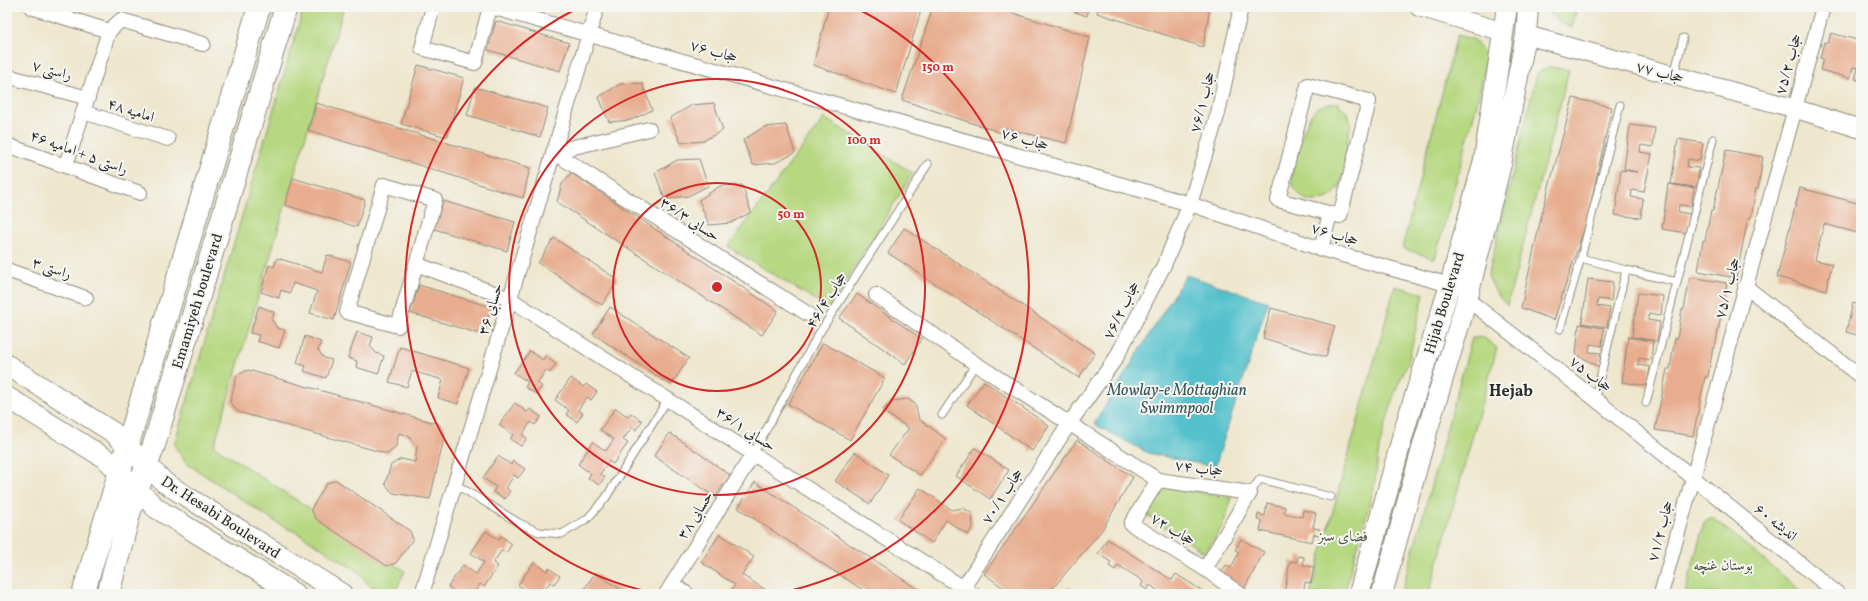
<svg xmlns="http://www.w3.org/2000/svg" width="1868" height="601" viewBox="0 0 1868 601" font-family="Vollkorn,Amiri,serif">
<rect width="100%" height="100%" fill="#f6f6f2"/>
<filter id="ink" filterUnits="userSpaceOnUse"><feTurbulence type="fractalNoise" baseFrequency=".025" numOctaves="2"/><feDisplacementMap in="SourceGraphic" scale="8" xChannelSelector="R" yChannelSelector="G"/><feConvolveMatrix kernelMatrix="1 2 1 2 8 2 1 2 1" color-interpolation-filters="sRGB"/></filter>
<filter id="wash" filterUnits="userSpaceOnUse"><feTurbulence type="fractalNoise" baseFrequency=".012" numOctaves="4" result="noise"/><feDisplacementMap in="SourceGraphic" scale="16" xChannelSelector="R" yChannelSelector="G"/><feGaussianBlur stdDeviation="0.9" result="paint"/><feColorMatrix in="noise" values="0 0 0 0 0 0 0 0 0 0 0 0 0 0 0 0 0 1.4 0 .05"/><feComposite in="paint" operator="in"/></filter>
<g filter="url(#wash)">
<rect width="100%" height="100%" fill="#eee7ce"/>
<path fill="#b6d881" stroke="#708256" d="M304 7H344L214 446 405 571 394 594H383L367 583 357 571 298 533 282 526 186 463 174 445Z
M1550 7H1577L1572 28 1560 22 1549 13Z
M1457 35 1475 40 1487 57 1477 104 1435 259 1402 248Z
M1550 67 1569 70 1507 306 1496 293 1488 276 1537 73Z
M1338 103 1348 114 1351 123C1350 130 1347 137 1347 144 1346 169 1345 201 1313 201 1302 201 1295 191 1292 182 1289 170 1305 122 1313 112 1318 104 1329 104 1338 103Z
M824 118 913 173 829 308 728 247Z
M1395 286 1424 294 1408 363 1395 391 1379 448 1374 488 1344 594H1310Z
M1483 337 1497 348 1429 594H1401L1472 338Z
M1163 486 1232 498 1222 527 1205 553 1147 515Z
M1713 518 1805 594H1685L1704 522Z"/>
<path fill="#54c1cc" stroke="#40767c" d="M1186 275 1268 302 1215 467 1148 453 1094 424Z"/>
<g id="blocks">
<path fill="#e8ad8f" d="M829 7H922L896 94 813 65Z
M933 7H993L1090 37 1066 143 1004 128 1002 133 902 100Z
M1060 7H1089L1087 16Z
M1099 7H1210L1203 47 1097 13Z
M496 21 569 43 560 71 488 50Z
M1831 33 1861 41 1859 52H1861V81L1855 79 1858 68 1853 67 1850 78 1820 70 1823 59 1820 58 1824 42 1828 43Z
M418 65 464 78 447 137 401 124Z
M642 83 652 110 631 120 609 122 599 97 620 84Z
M475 87 548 108 540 137 467 115Z
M1573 98 1612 107 1587 220 1554 320 1521 308 1542 213Z
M316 103 530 168 523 198 308 130Z
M714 103 723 130 703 141 681 143 670 118 692 105Z
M786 125 795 153 775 163 753 165 743 140 764 127Z
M1630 125 1655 128 1653 147 1641 145 1640 152 1652 154 1644 192 1632 190 1631 197 1643 199 1641 218 1615 215 1621 170 1637 172 1624 169Z
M1678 139 1703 143 1700 161 1688 159 1687 167 1699 168 1697 187 1671 184Z
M1726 150 1763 157 1758 189 1756 188 1751 218H1748L1736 278 1698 271 1703 240 1705 241 1711 210 1713 211Z
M699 159 708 186 688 196 665 199 655 173 677 160Z
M571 173 778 311 762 335 557 202 562 184Z
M293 178 365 200 357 227 285 205Z
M1668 184 1694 188 1691 206 1679 205 1678 212 1690 214 1686 233 1662 229Z
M742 185 751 212 731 223 709 225 699 200 720 186Z
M1800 188 1861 204V234L1824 224 1815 260 1832 264 1826 290 1777 277Z
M443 201 515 222 507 251 434 229Z
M904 228 1095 353 1079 378 888 253Z
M554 238 618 280 602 305 538 263Z
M327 255 351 262 334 320 310 313 317 291 293 283 290 293 281 290 279 298 261 292 269 265 274 267 277 258 322 272Z
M1690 277 1727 283 1715 347H1713L1708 377H1705L1693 436 1655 430 1667 369H1670L1675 338 1677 339 1682 309H1684Z
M1588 279 1613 282 1611 301 1598 299 1597 306 1610 308 1607 327 1582 323Z
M419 285 491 307 483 335 410 313Z
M1638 293 1663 296 1661 315 1649 313 1648 320 1660 322 1657 341 1632 337Z
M857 294 922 339 905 364 839 318Z
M1853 303 1861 305V336L1846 332Z
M259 306 274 312 272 320 277 328 285 330 279 348 257 341 259 335 250 333Z
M610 307 689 358 671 385 593 334Z
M1271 308 1335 326 1326 357 1263 338Z
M1579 324 1604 328 1602 346 1590 344 1589 352 1601 353 1599 367 1576 354Z
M357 332 373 337 370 346 376 353 384 356 378 374 356 367 357 361 348 358Z
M305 336 321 342 318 350 324 358 332 360 326 378 304 371 306 366 297 363Z
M1628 337 1653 341 1651 360 1639 358 1638 365 1650 367 1647 386 1622 382Z
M823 343 885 378 850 440 788 404Z
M400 347 469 368 458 404 438 398 443 380 412 371 407 387 389 382Z
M530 351 543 360 545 356 556 364 550 373 546 370 537 383 542 386 536 394 525 387 528 382 514 373Z
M248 370 439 424 445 434 430 499 393 493 385 484 391 465 401 459 415 462 417 446 408 436 399 433 396 446 388 454 238 412 230 402 237 375Z
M571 378 583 387 586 384 597 392 591 400 587 397 578 410 583 413 577 422 566 414 569 410 555 400Z
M984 381 1049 426 1032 451 967 405Z
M908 399 915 404 919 419 946 439 920 475 889 455 909 428 882 411 891 401Z
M515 403 527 412 530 409 541 417 535 425 531 422 522 435 527 438 521 446 510 439 513 435 499 425Z
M616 408 628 417 631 413 642 421 636 430 632 427 623 440 628 443 613 464 609 461 600 474 605 477 599 485 588 478 591 474 578 464 593 442 606 451 614 439 600 430Z
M670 433 730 475 715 497 654 456Z
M1077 440 1133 477 1102 530 1048 594H1012L984 574Z
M975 448 1009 470 990 499 956 476Z
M855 452 888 475 870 504 835 481Z
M498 456 511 465 513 461 525 469 518 478 514 475 506 488 510 491 505 499 493 492 496 487 483 478Z
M336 480 410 531 413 539 396 563 387 566 316 519 311 509 327 483Z
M755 482 925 594H869L738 508Z
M920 488 952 510 963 508 972 513 973 526 968 535 946 520 932 543 898 520Z
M1267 503 1285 507 1284 513 1302 517 1303 510 1316 513 1313 528 1320 529 1318 535 1314 534 1312 542 1260 531 1262 521 1257 520 1258 514 1265 516Z
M486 531 499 540 501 536 512 544 506 553 502 550 493 563 498 566 484 587 480 584 473 594H458L448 587 463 565 476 574 484 562 471 553Z
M720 534 754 557 742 575 772 594H729L735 585 701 562Z
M1107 539 1172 580 1176 574 1207 594H1158L1160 592 1150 585 1147 590 1141 586 1143 581 1118 565 1115 570 1109 566 1111 562 1098 554Z
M1241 539 1264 552 1244 589 1219 577 1226 565 1231 568 1239 552 1235 550Z
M1298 556 1304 557 1303 565 1314 567 1311 583 1305 582 1303 594H1284L1290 561 1297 562Z
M534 562 547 571 549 568 560 576 554 584 550 582 541 594H532L518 585Z
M595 573 628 594H581Z
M1068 588 1078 594H1065Z"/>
</g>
</g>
<g filter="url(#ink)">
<use href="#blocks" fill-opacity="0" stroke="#8c897c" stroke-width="1"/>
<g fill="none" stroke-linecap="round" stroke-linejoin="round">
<g stroke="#8c897c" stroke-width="9">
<path id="service" d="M1674 76 1683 38
M1581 258 1620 105
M1677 282 1713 139
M1560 329 1581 258 1626 270
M1595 399 1626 270 1677 282 1646 403
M942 415 976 364
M753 454 818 335 928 164
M455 484 519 523 539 532 562 534 587 519 605 499 668 399
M1250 493 1260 479 1331 497"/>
</g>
<g stroke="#8c897c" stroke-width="16">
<path id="minor" d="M31 7 109 31
M433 7 422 48 475 63 490 7
M491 7 1190 204 1321 249 1450 285
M7 76 88 98
M1308 85 1369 101 1340 216 1278 200Z
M83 112 168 139
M7 145 140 193
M553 152 808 314
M553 152 649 129
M66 165 109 31 121 20 203 44
M384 185 435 200 398 326 347 312Z
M1321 249 1330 214
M416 264 510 299 973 594
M7 270 86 298
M1745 286 1861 377
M876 295 976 364 1158 480 1250 493 1205 569
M1467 299 1595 399 1838 594
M1158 480 1131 524 1205 569 1240 594
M672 584 687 594
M963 588 1069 424 1116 358 1164 265 1190 204 1218 113 1241 7
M422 594 597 7
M666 594 753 454
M1661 594 1823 7"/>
</g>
<g stroke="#8c897c" stroke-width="20">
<path id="tertiary" d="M1419 7 1504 32
M1526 35 1793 108 1861 129"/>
</g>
<g stroke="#8c897c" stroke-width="22">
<path id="secondary" d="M7 365 114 433 165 483 342 594
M7 397 106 459 156 508 295 594
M1359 594 1406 424 1450 285 1484 160 1507 7
M1382 594 1427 431 1467 299 1501 164 1526 35 1528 7"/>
</g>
<g stroke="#8c897c" stroke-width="24">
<path id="primary" d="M83 594 259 7
M108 594 131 507 154 445 286 7"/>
</g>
<use href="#service" stroke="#fff" stroke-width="7"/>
<use href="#minor" stroke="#fff" stroke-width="14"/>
<use href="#tertiary" stroke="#fff" stroke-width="18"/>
<use href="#secondary" stroke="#fff" stroke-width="20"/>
<use href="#primary" stroke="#fff" stroke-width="22"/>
</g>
</g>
<g fill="none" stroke="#d62828" stroke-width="2">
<circle cx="717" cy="287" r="104"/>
<circle cx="717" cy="287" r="208"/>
<path d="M660 594A312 312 0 0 1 578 8M856 8A312 312 0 0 1 774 594"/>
</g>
<g text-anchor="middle" stroke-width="4" stroke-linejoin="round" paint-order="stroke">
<g font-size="15" fill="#2b2b2b" stroke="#f6f6f2">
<text transform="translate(714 51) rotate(16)" y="5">حجاب ۷۶</text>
<text transform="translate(1788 64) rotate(-74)" y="5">حجاب ۷۵/۲</text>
<text transform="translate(52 70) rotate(15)" y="5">راستی ۷</text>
<text transform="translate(1660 72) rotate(15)" y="5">حجاب ۷۷</text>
<text transform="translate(1202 102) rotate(-75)" y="5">حجاب ۷۶/۱</text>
<text transform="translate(131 110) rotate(18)" y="5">امامیه ۴۸</text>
<text transform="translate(1025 139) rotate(16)" y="5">حجاب ۷۶</text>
<text transform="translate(79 152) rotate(20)" y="5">راستی ۵ + امامیه ۴۶</text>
<text transform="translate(690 219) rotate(33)" y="5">حسابی ۳۶/۳</text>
<text transform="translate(1335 234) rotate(17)" y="5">حجاب ۷۶</text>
<text transform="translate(52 268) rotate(19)" y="5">راستی ۳</text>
<text transform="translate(1727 288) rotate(-75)" y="5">حجاب ۷۵/۱</text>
<text transform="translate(826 300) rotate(-58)" y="5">حجاب ۴۶/۴</text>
<text transform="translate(197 301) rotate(-73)" y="5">Emamiyeh boulevard</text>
<text transform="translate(1444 303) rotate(-73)" y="5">Hijab Boulevard</text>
<text transform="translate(490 309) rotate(-73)" y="5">حسابی ۳۶</text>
<text transform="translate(1121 310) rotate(-63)" y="5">حجاب ۷۶/۲</text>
<text transform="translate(1591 374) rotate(38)" y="5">حجاب ۷۵</text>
<text transform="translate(746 429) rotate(33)" y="5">حسابی ۳۶/۱</text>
<text transform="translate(1199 468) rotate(8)" y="5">حجاب ۷۴</text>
<text transform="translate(1002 496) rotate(-57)" y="5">حجاب ۷۰/۱</text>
<text transform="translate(695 515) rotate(-58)" y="5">حسابی ۳۸</text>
<text transform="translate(221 517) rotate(33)" y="5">Dr. Hesabi Boulevard</text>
<text transform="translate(1776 522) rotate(39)" y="5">اندیشه ۶۰</text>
<text transform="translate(1173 529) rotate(31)" y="5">حجاب ۷۲</text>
<text transform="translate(1660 531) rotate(-75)" y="5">حجاب ۷۱/۲</text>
</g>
<g font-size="15" fill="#4e5640" stroke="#f6f6f2">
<text x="1343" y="541">فضای سبز</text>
<text x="1723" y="570">بوستان غنچه</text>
</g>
<g font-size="16" font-style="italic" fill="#37585b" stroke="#f6f6f2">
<text x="1177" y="395">Mowlay-e Mottaghian<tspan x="1177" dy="18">Swimmpool</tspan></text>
</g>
<g font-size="16" font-weight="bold" fill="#2b2b2b" stroke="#f6f6f2">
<text x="1511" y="396">Hejab</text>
</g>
</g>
<circle cx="717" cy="287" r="6" fill="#d62828" stroke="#f6f6f2" stroke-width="2"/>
<g font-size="12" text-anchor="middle" font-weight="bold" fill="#d62828" stroke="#f6f6f2" stroke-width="4" stroke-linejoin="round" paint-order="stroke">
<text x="938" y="71">150 m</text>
<text x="864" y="144">100 m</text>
<text x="791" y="218">50 m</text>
</g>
<rect width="1868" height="601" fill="none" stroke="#f6f6f2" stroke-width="24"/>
</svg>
